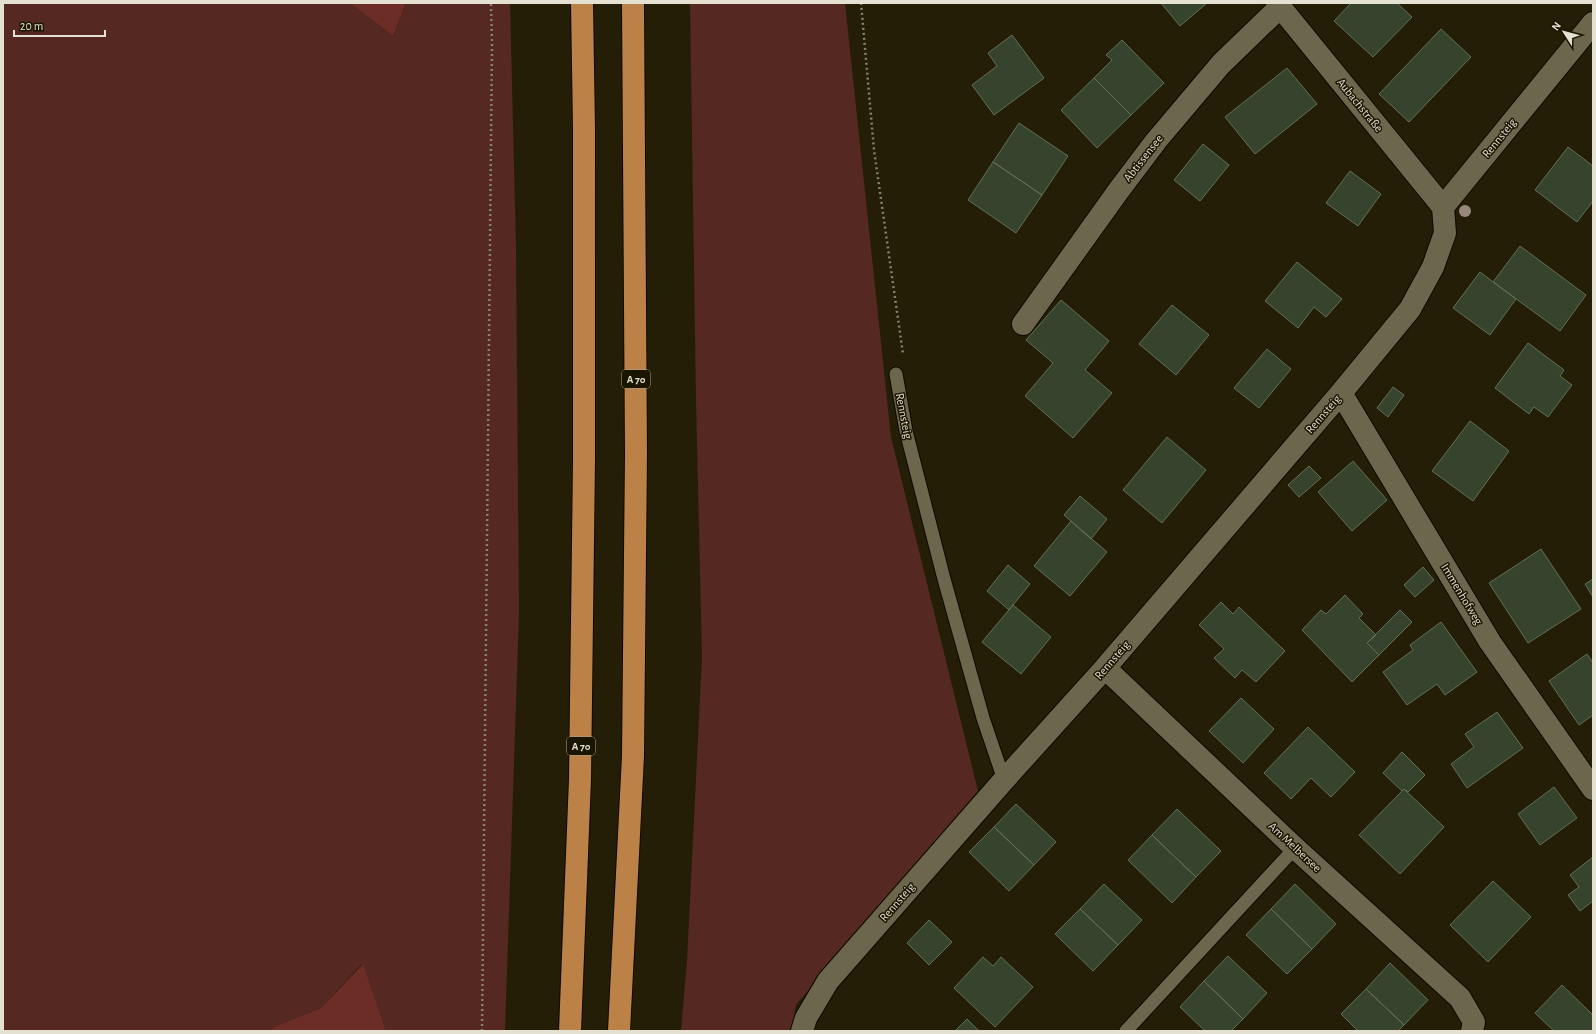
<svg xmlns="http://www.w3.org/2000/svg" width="1596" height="1034" viewBox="0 0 1596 1034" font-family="'Alegreya Sans',sans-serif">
<rect width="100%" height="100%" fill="#241e06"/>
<path fill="#552822" d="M3 3H350L393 36 406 3H510L516 247 519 613 505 1031H386L362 964 321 1008 278 1025 269 1031H3Z
M690 3H845L891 437 978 791 796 1005 791 1031H681L687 961 702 657 696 400Z"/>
<path fill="#6b2d26" d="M350 3H406L393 36Z
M363 964 386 1031H269L278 1025 321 1008Z"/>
<path fill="#37442d" stroke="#626f57" d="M1161 3H1207L1180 26Z
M1351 3H1397L1412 17 1373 57 1334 21Z
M1441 29 1471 57 1409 122 1379 94Z
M1012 35 1044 78 994 115 972 85 997 66 988 53Z
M1122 40 1164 83 1131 115 1094 78 1112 60 1106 55Z
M1287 68 1317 104 1255 154 1225 117Z
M1094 78 1131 115 1097 148 1061 110Z
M1019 123 1068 156 1042 195 993 162Z
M1203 144 1229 165 1200 201 1174 180Z
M1568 147 1593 166V201L1577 222 1535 190Z
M993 162 1042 195 1016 233 968 200Z
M1350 171 1381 194 1358 226 1326 203Z
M1520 246 1586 295 1560 331 1493 282Z
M1297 262 1342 299 1326 317 1314 307 1298 328 1265 301Z
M1480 272 1516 299 1490 335 1453 308Z
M1061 300 1109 341 1085 370 1112 393 1073 438 1025 396 1053 363 1026 340Z
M1172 305 1209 335 1176 375 1139 344Z
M1528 343 1564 370 1560 376 1572 385 1548 417 1534 407 1529 414 1495 388Z
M1267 349 1291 369 1259 408 1234 388Z
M1393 387 1404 395 1388 417 1377 408Z
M1470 421 1509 451 1473 501 1432 471Z
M1167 437 1206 470 1162 523 1123 490Z
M1353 461 1387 500 1352 531 1318 492Z
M1309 466 1321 478 1299 497 1288 485Z
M1080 496 1107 519 1091 539 1064 515Z
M1071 521 1107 552 1070 596 1034 566Z
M1541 549 1581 609 1528 643 1489 583Z
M1008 565 1030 584 1009 610 987 591Z
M1423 567 1434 580 1415 597 1404 585Z
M1593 579V597L1585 584Z
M1345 595 1363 614 1359 618 1376 635 1367 643 1379 655 1352 682 1302 630 1321 610 1326 614Z
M1221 602 1233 614 1239 607 1285 651 1256 682 1242 670 1235 678 1214 658 1224 649 1199 625Z
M1013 605 1051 637 1021 674 982 642Z
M1400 610 1412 622 1379 655 1367 643Z
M1441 622 1477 672 1445 695 1437 684 1407 705 1383 672 1413 650 1410 645Z
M1587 654 1593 663V715L1579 725 1549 681Z
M1241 698 1274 729 1243 763 1209 731Z
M1497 712 1523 748 1467 788 1451 764 1474 747 1465 734Z
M1308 727 1355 772 1331 797 1311 778 1291 799 1264 773Z
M1402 752 1425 775 1408 792 1404 789 1402 791 1383 773Z
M1554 787 1577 818 1540 845 1518 814Z
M1404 789 1444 827 1400 874 1359 835Z
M1016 804 1056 842 1034 865 994 827Z
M1177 809 1221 851 1196 877 1152 835Z
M994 827 1034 865 1009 891 969 852Z
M1152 835 1196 877 1172 903 1128 860Z
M1593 857V901L1580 911 1568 895 1579 887 1570 875Z
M1493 881 1531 917 1488 962 1450 925Z
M1104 884 1142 920 1118 945 1080 909Z
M1295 884 1336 924 1312 949 1271 909Z
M1080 909 1118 945 1093 971 1055 934Z
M1271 909 1312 949 1287 974 1246 935Z
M929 920 952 942 929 965 907 943Z
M1228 956 1267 993 1243 1019 1204 981Z
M983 957 993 966 1001 957 1033 987 995 1027 954 988Z
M1390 963 1428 1000 1404 1025 1366 989Z
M1204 981 1243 1019 1231 1031H1205L1180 1007Z
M1562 985 1593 1015V1031H1554L1535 1013Z
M1366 989 1404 1025 1398 1031H1358L1341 1014Z
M967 1019 979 1031H955Z"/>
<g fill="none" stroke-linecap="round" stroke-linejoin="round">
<g stroke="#0d0800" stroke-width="15">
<path id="service" d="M896 374 906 431 944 579 983 718 1004 780
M1126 1031 1295 848"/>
</g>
<g stroke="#0d0800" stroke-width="24">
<path id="minor" d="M1277 3 1443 207
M1023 324 1119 190 1156 141 1221 64 1280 7
M1341 393 1490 642 1593 789
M1105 668 1295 848 1460 998 1474 1022 1472 1031
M802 1031 806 1018 828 981 1004 780 1105 668 1341 393 1410 309 1433 267 1445 233 1443 207 1593 23"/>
</g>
<g stroke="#0d0800" stroke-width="24">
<path id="motorway" d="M570 1031 580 779 584 461V129L582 3
M619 1031 633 756 636 454 633 3"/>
</g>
<path stroke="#86826e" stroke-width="2.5" stroke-dasharray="2 3" stroke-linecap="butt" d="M861 3 874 150 903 354
M482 1031 492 44 491 3"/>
<use href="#service" stroke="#6c664c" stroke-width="13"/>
<use href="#minor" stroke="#6c664c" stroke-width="22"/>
<use href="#motorway" stroke="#bc8147" stroke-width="22"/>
</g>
<circle fill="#96887b" cx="1465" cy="211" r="6"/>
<g text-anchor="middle" stroke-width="3" stroke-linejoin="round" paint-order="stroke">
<g fill="#1a1500" stroke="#a7a493" stroke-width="1">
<rect x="622" y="370" width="28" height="18" rx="3"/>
<rect x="567" y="737" width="28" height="18" rx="3"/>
</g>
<g font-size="11" font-weight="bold" fill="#e4e1d2">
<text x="636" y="383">A 70</text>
<text x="581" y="750">A 70</text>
</g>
<g font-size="12" fill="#e4e1d2" stroke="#1a1500">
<text transform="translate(1360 105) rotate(51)" y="4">Aubachstraße</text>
<text transform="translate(1499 138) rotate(-51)" y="4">Rennsteig</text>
<text transform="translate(1143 158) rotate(-52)" y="4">Abtissensee</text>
<text transform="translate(1323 414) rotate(-49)" y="4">Rennsteig</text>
<text transform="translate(904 416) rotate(79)" y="4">Rennsteig</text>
<text transform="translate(1462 594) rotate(59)" y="4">Immenhofweg</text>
<text transform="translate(1112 660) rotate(-49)" y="4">Rennsteig</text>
<text transform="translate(1295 847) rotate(43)" y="4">Am Melbersee</text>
<text transform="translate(897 902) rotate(-49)" y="4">Rennsteig</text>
</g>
</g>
<rect width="1596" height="1034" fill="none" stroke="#e4e1d2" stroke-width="8"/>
<g transform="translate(1564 32) rotate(306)" stroke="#1a1500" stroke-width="3" paint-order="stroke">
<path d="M0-3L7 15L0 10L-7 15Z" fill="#e4e1d2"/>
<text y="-6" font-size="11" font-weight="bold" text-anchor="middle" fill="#e4e1d2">N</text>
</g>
<path d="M14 30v6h91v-6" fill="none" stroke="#e4e1d2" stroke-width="2"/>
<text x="20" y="30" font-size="12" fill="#e4e1d2" stroke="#1a1500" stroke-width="3" paint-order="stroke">20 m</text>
</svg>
